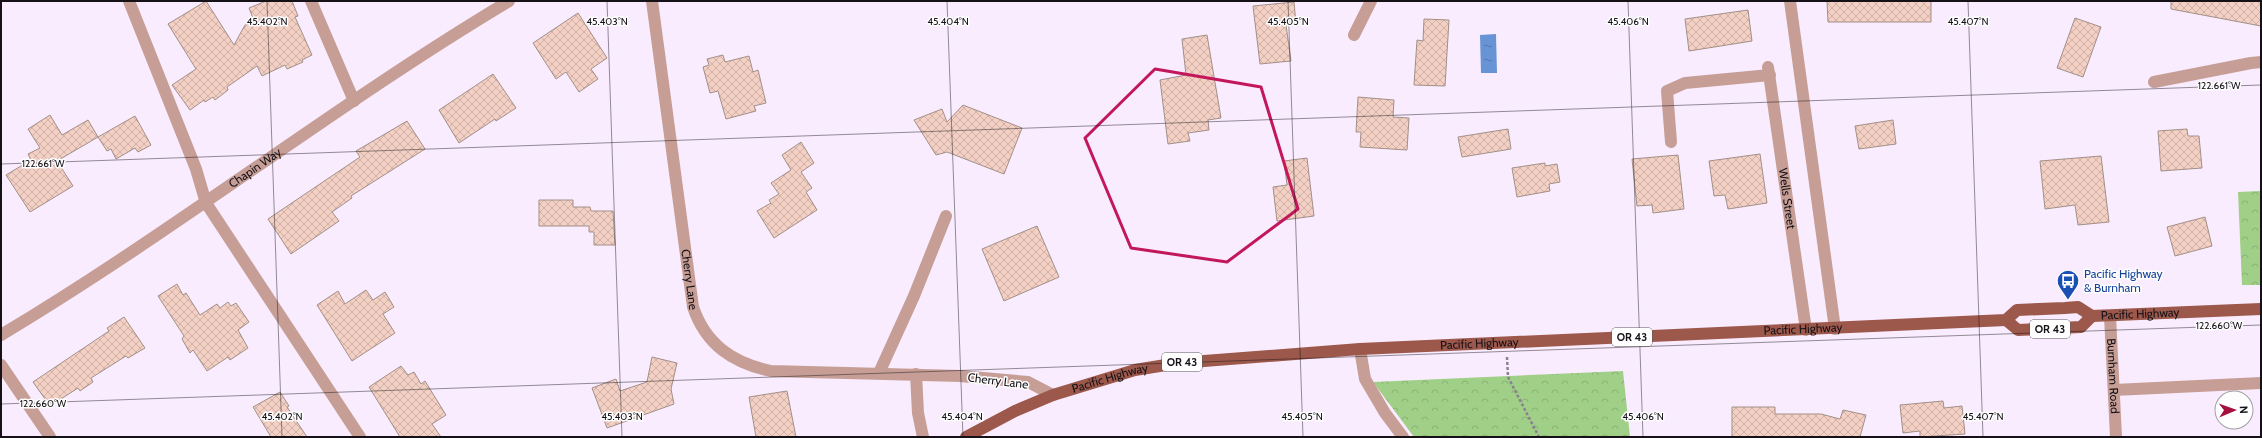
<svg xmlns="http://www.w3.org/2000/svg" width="2262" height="438" viewBox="0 0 2262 438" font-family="Cabin,sans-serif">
<defs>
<pattern id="forest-crowns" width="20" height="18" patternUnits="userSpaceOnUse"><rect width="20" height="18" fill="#a0d088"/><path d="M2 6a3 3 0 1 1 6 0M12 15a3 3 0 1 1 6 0" fill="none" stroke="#89b275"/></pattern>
<pattern id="water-ripples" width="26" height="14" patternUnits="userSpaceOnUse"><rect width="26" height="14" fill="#6894d6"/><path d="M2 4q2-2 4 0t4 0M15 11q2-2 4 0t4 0" fill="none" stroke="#5477ad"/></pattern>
<pattern id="building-cross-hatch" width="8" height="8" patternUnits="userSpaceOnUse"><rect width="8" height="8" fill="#f3d0c3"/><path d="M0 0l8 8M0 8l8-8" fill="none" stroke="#cfb2a7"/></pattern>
</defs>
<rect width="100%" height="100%" fill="#f9ecfe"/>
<path fill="url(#forest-crowns)" d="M2261 191V285H2242L2238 192Z
M1623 371 1630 437H1414L1373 382Z"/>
<path fill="url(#water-ripples)" d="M1496 34 1497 73H1481L1480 35Z"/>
<path fill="url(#building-cross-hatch)" stroke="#a38f88" d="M206 1 234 45 245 25 254 21 249 8 266 1H292L298 16 295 17 312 55 302 60 303 62 287 69 285 65 262 76 257 66 227 87 228 90 215 100 213 97 205 102 204 100 190 110 172 85 196 69 168 24Z
M1827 1H1931V22H1828Z
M2171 1H2261V26L2171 9Z
M1294 2 1296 24 1286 25 1291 61 1260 64 1253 6Z
M1748 10 1752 41 1689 51 1685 19Z
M578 13 607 58 591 69 598 79 579 92 566 72 556 79 533 43Z
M2075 18 2101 27 2083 77 2057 68Z
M1424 19 1449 20 1445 86 1414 85 1417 40 1423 41Z
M1207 35 1221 118 1208 120 1209 130 1188 133 1190 141 1168 144 1160 80 1186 75 1182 39Z
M723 55 725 62 749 56 753 72 758 70 766 103 754 106 756 111 726 119 718 91 710 93 703 67 709 65 707 59Z
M493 74 516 108 496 121 495 119 459 143 439 110Z
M1358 97 1394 100 1393 117 1409 118 1407 150 1360 147 1361 132H1356Z
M963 105 1022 128 1004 174 947 152 936 155 914 120 942 109 947 122Z
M50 115 62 135 88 120 98 137 57 161 73 186 30 212 6 175 31 160 28 154 40 148 28 129Z
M135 116 151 145 138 152 135 148 116 159 111 149 107 151 98 137Z
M1893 120 1896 144 1859 149 1855 126Z
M407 121 425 149 351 196 352 198 332 212 339 221 291 254 268 219 360 157 356 151Z
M1508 129 1511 149 1462 157 1458 137Z
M2187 129 2188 136H2199L2202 168 2161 171 2158 131Z
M801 142 814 163 801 172 812 188 806 192 817 210 774 238 757 211 771 203 769 200 779 194 771 183 791 170 782 155Z
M1760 154 1767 203 1728 209 1725 195 1714 196 1709 161Z
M1678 155 1684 209 1653 213 1652 205 1637 206 1632 159Z
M2101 156 2109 222 2078 225 2075 205 2045 209 2040 161Z
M1307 158 1314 216 1277 221 1273 187 1287 185 1284 161Z
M1545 163V166L1557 164 1560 182 1549 184 1550 191 1517 197 1512 168Z
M539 200H573V207H590L591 211H613L615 245H594V232H589V226H539Z
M2205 217 2212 246 2175 256 2167 227Z
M1037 226 1059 277 1004 301 982 249Z
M177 284 183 295 186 293 200 315 217 304 220 308 228 302 231 306 236 303 249 322 238 330 248 348 230 360 228 357 207 371 193 350 190 353 182 339 184 336 158 296Z
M366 290 373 300 385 292 394 307 383 314 395 333 352 361 317 305 338 291 345 304Z
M124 317 145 348 128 358 126 356 91 378 93 382 80 391 78 388 50 406 33 382 109 331 107 328Z
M652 357 677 363 671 389 674 404 607 428 592 388 616 379 620 391 647 382Z
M401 366 408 375 414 372 421 384 425 381 446 415 432 424 441 437H400L369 387Z
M787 391 796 437H756L749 397Z
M280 392 289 406 287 407 307 437H271L253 407Z
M1943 401 1944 408 1962 406 1965 434 1920 437V431L1903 433 1900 405Z
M1732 407H1775V414H1821L1840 419 1843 410 1866 415 1860 437H1732Z"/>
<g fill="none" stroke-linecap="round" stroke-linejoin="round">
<path stroke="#8a828e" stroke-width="2.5" stroke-dasharray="3 2" stroke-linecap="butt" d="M1507 357 1508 377 1539 437"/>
<g stroke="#c69e96" stroke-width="12">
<path d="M129 1 196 169 206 203 360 437"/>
<path d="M311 1 354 101"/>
<path id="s1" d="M652 1 693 307C706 345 733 363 771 371L960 376 1028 382 1053 395"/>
<path d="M1790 1 1835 329"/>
<path d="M1354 35 1371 1"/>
<path id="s2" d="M1768 67 1806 330"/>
<path d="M2154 82 2251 63 2261 62"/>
<path d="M1671 142 1667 91 1685 83 1770 75"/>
<path id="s3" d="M2110 316 2116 437"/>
<path id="s4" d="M1 335C175 231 335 105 509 1"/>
<path d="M1360 349 1365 379 1385 413 1403 437"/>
<path d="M1 365 50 437"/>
<path d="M879 373 914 296 946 216"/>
<path d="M916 374 918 413 923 437"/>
<path d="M2114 390 2261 383"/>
</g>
<g stroke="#9c584b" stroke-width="12">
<path d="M2006 320 2018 330 2081 327 2092 316"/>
<path id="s5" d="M966 437 1015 411 1053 395 1135 370 1178 363 1360 349 2006 320 2017 310 2065 308 2078 307 2092 316 2261 309"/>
</g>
</g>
<path fill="none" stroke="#c2185b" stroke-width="3" stroke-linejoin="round" d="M1155 69 1261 87 1298 209 1227 262 1131 248 1085 138Z"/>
<path fill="none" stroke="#151117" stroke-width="1" stroke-opacity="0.45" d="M267 1 282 437M607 1 622 437M947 1 963 437M1288 1 1303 437M1628 1 1643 437M1968 1 1983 437M1 164 2261 85M1 404 2261 325"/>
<defs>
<g id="bus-pin" transform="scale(1.15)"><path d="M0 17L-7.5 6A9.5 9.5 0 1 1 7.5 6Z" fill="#1a4fb4" stroke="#fefefe"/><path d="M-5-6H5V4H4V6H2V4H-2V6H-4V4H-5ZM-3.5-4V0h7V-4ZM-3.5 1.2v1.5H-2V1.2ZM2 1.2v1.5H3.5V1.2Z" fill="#fff"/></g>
</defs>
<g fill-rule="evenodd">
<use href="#bus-pin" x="2068" y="281"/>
</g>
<g text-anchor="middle" stroke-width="3" stroke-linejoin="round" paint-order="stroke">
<g fill="#fefefe" stroke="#5b585c" stroke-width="1">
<rect x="2030" y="320" width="40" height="18" rx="3"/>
<rect x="1612" y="328" width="40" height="18" rx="3"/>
<rect x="1162" y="353" width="40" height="18" rx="3"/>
</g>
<g font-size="11" font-weight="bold" fill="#151117">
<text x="2050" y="333">OR 43</text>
<text x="1632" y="341">OR 43</text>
<text x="1182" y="366">OR 43</text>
</g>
<g font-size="12" fill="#151117" stroke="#fefefe">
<text dy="4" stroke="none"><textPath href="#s4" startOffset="304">Chapin Way</textPath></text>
<text dy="4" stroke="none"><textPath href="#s2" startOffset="133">Wells Street</textPath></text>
<text dy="4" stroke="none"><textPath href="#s1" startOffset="281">Cherry Lane</textPath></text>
<text dy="4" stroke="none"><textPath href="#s5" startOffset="1196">Pacific Highway</textPath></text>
<text dy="4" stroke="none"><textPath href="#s5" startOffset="852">Pacific Highway</textPath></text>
<text dy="4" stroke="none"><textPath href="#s5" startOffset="528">Pacific Highway</textPath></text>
<text dy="4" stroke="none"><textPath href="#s3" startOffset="60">Burnham Road</textPath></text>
<text dy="4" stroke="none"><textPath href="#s5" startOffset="156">Pacific Highway</textPath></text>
<text transform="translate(998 381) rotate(7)" y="4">Cherry Lane</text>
</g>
<g font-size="12" fill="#164399" stroke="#fefefe" text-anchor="start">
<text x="2084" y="278">Pacific Highway<tspan x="2084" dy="14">&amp; Burnham</tspan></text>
</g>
</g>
<g font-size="10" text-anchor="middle" fill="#151117" stroke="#fefefe" stroke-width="3" stroke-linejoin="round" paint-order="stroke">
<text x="267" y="25">45.402°N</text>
<text x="607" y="25">45.403°N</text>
<text x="948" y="25">45.404°N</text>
<text x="1288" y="25">45.405°N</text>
<text x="1628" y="25">45.406°N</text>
<text x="1968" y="25">45.407°N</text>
<text x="2219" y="89">122.661°W</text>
<text x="43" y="167">122.661°W</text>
<text x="2219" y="329">122.660°W</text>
<text x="43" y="407">122.660°W</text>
<text x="282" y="420">45.402°N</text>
<text x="622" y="420">45.403°N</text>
<text x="962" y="420">45.404°N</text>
<text x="1302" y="420">45.405°N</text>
<text x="1643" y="420">45.406°N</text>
<text x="1983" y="420">45.407°N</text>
</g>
<rect width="2262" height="438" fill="none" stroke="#151117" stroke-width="4"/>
<g transform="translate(2234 410) rotate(88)"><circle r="19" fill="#fefefe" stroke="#a19fa2"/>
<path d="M0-3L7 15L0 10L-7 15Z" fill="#a70f3f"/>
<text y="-6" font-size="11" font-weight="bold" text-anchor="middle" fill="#151117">N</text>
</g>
</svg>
